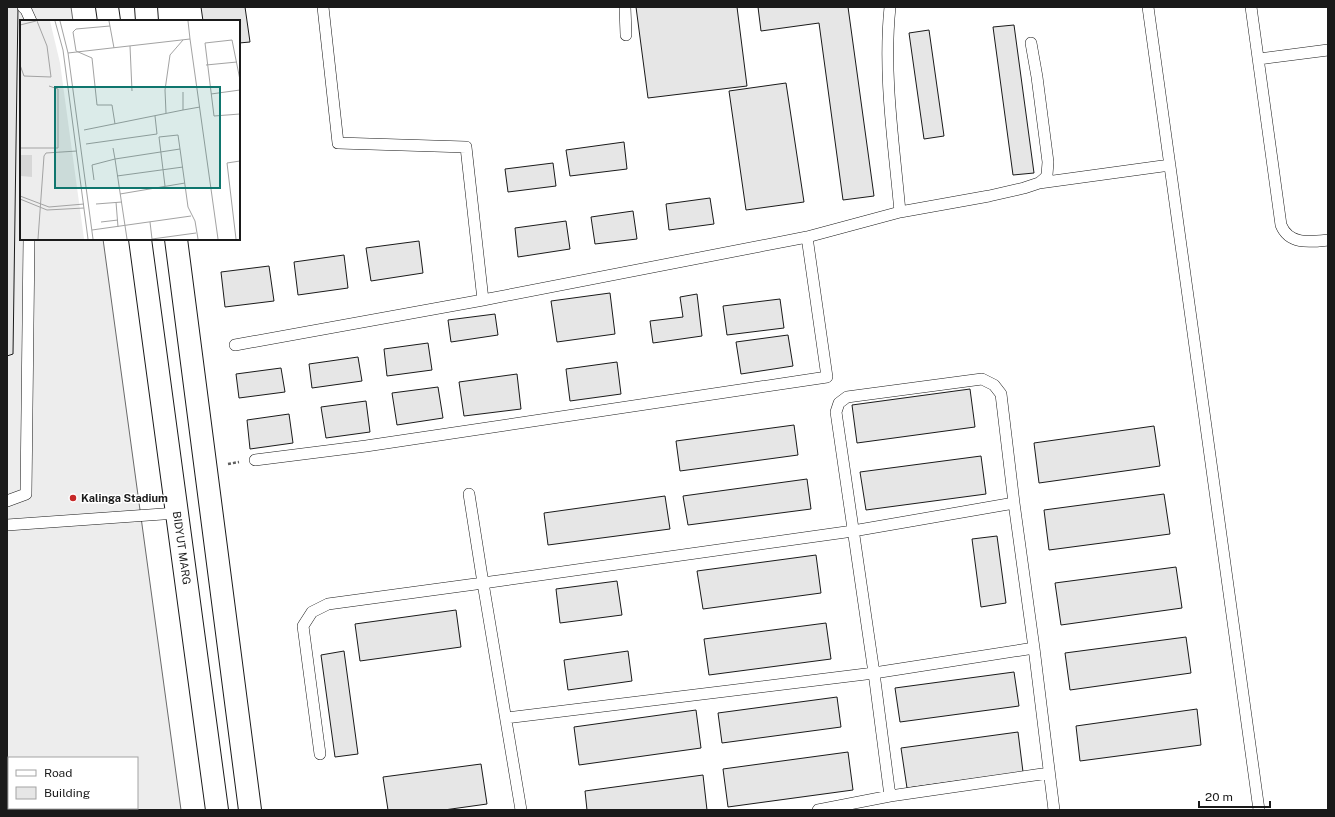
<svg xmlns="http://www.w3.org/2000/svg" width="1335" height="817" viewBox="0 0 1335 817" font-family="'Public Sans',sans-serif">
<rect width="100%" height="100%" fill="#fff"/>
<path fill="#ededed" stroke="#6a6a6a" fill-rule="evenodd" d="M7 7H71L73 21H21V239H103L181 810H7ZM9 758H137V808H9Z"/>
<path fill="#e6e6e6" stroke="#1a1a1a" d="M7 7H18L13 354 7 356Z
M201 7H245L250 42 239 43V21H203Z
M636 7H737L747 86 648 98Z
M758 7H848L874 196 843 200 819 23 761 31Z
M1014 25 1034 173 1013 175 993 27Z
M929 30 944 136 924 139 909 33Z
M786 83 804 202 746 210 729 91Z
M624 142 627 169 570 176 566 150Z
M553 163 556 186 508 192 505 169Z
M710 198 714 224 669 230 666 204Z
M633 211 637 239 595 244 591 217Z
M566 221 570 249 518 257 515 228Z
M419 241 423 273 371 281 366 248Z
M344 255 348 288 298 295 294 262Z
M269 266 274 301 225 307 221 272Z
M610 293 615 334 557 342 551 301Z
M697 294 702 336 653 343 650 321 683 317 680 297Z
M780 299 784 328 727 335 723 306Z
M495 314 498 335 451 342 448 320Z
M788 335 793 366 741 374 736 342Z
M428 343 432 370 387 376 384 349Z
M358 357 362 381 312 388 309 364Z
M617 362 621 394 570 401 566 369Z
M281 368 285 392 239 398 236 374Z
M517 374 521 409 464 416 459 382Z
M438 387 443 418 397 425 392 393Z
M970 389 975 427 857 443 852 405Z
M366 401 370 432 326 438 321 407Z
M289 414 293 443 250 449 247 420Z
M794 425 798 455 680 471 676 441Z
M1154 426 1160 466 1039 483 1034 443Z
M981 456 986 494 866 510 860 472Z
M807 479 811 509 688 525 683 496Z
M1164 494 1170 534 1049 550 1044 510Z
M665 496 670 529 548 545 544 513Z
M997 536 1006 603 981 607 972 539Z
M816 555 821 593 703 609 697 571Z
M1176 567 1182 608 1061 625 1055 583Z
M617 581 622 615 560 623 556 589Z
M456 610 461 647 360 661 355 624Z
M826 623 831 659 709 675 704 639Z
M1186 637 1191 673 1070 690 1065 653Z
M344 651 358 754 335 757 321 655Z
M628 651 632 681 568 690 564 660Z
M1014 672 1019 706 900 722 895 688Z
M837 697 841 727 722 743 718 713Z
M1197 709 1201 745 1080 761 1076 726Z
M696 710 701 748 579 765 574 727Z
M1018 732 1023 772 907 788 901 748Z
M848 752 853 790 728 807 723 769Z
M481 764 487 804 444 810H388L383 777Z
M703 775 707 810H587L585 791Z"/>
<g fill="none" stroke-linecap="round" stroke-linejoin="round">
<g stroke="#1a1a1a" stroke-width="12">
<path id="service" d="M23 7 26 10 31 21
M323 7 338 143 466 147 483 300
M625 7 626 35
M890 7C883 75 894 144 900 212
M1148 7 1259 810
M1251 7 1281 225C1289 245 1310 242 1328 240
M1259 59 1328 50
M1039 183 1170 165
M235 345 483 300 807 237 900 212 989 196 1024 188 1039 183 1045 178 1047 175 1048 162 1037 77 1031 43
M255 460 366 446 827 377 807 237
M7 501 26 494 29 239
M7 525 177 513
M506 718 874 673 1034 648
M320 754 303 626 312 612 328 604 483 583 469 494
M890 796 874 673 836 412 839 403 847 397 982 379 994 385 1001 394 1014 503
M521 810 483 583 853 531 1014 503 1034 648 1054 810
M818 810 890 796 1049 773"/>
</g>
<g stroke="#1a1a1a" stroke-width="24">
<path id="primary" d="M107 7 109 21
M146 7 147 21
M140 239 217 810
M176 239 250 810"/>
</g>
<path stroke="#5f5f5f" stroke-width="2.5" stroke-dasharray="3 2" stroke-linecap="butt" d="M228 464 239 462"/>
<use href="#service" stroke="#fff" stroke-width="11"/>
<use href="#primary" stroke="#fff" stroke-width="22"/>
</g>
<circle fill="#c62828" stroke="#fff" stroke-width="1.5" cx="73" cy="498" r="4"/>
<g text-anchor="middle" stroke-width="3" stroke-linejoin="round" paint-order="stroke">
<g font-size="11" font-weight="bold" fill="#1a1a1a" stroke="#fff" text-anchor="start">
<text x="81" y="502">Kalinga Stadium</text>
</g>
<g font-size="11" fill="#1a1a1a" stroke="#fff">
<text transform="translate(182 548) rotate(82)" y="4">BIDYUT MARG</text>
</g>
</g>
<g transform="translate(20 20)">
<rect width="220" height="220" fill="#fff"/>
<path d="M0 1H30L40 43 64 219H0Z" fill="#ededed"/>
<path d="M1 135H12V157L1 156Z" fill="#d7d7d7"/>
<path fill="none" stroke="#a3a3a3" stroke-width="1" d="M35 1 43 30 68 219M40 1 48 33 73 219M89 1 94 28M0 5 16 1M90 6 56 9 53 12 56 31 72 38 77 85H92L95 104M170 19 198 219M110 26 112 71M48 33 170 19 168 1M0 45 4 56 31 57 27 26 17 1M186 45 217 42M220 60 212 20 185 23 194 96 220 94M191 74 220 70M163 90 180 87M146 93 145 70 150 35 163 20M64 110 163 90V72M66 124 137 114 135 96M0 128H38V69L29 66M97 156 163 147M74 160 72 145 95 139 93 128M145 166 139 117 158 115 160 129M100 174 165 163M0 176 29 187 64 184M0 179 27 190 64 188M96 182 98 207M76 184 102 182M81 202 98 200M130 202 132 219M72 210 171 196M18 219 24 136 26 133 57 131M107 219 95 139 160 129 168 187 175 201 178 219M132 219 176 213M216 219 207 143 220 141"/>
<path fill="#0f766e" fill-opacity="0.15" stroke="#0f766e" stroke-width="2" d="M35 67H200V168H35Z"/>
<rect width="220" height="220" fill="none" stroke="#1a1a1a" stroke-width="2"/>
</g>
<rect width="1335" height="817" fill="none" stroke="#1a1a1a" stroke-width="16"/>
<rect x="8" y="757" width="130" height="52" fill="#ffffff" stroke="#a3a3a3"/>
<rect x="16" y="770" width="20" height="6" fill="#ffffff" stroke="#a3a3a3"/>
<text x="44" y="777" font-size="12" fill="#1a1a1a">Road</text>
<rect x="16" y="787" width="20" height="12" fill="#e6e6e6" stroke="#a3a3a3"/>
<text x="44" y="797" font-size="12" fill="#1a1a1a">Building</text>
<path d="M1199 801v6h71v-6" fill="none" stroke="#1a1a1a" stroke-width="2"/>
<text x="1205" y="801" font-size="12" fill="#1a1a1a" stroke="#ffffff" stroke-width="3" paint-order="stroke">20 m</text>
</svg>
